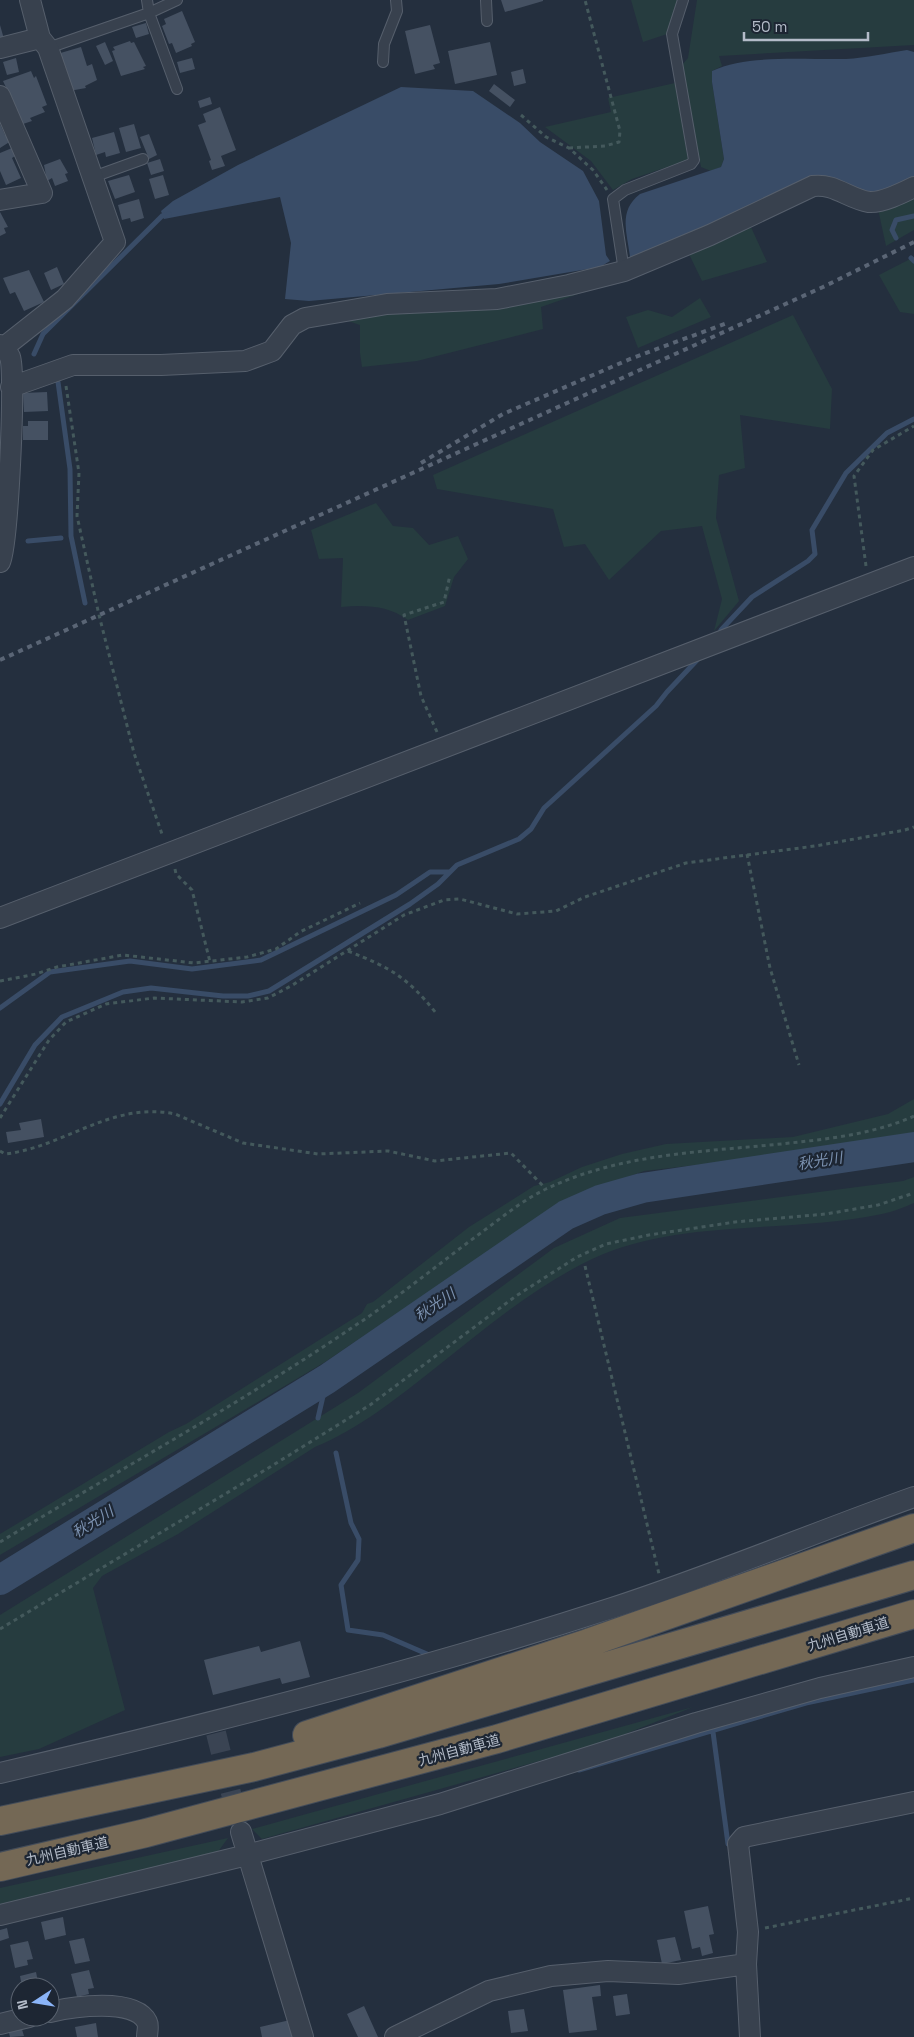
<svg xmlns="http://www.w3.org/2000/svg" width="914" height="2037" viewBox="0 0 914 2037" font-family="'Space Grotesk','Noto Sans JP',sans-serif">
<rect width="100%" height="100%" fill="#242f3e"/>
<path fill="#263c3f" d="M631 0H678L667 34 643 42Z
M697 0H914V45L719 56 722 66 712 71V82L724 159 721 167 711 171 701 167 682 65 688 58Z
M675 83 688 160 632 179 613 190 591 161 545 127 611 112 608 98Z
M914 194V230L886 246 878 209Z
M750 225 767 262 702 281 688 252Z
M914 257V314L900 312 879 275Z
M607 284 541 307 543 329 417 361 362 367 360 353V325L342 319Z
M700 298 711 317 638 348 626 317 648 310 672 317Z
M793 315 832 389 830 429 740 415 745 468 719 475 716 518 739 601 714 631 722 599 702 526 661 531 609 580 585 544 564 547 553 509 437 489 433 475Z
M376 503 393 526 413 528 429 545 458 536 468 559 454 577 445 606 408 620C387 605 365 605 341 607L343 558 319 559 311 530Z
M914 1099V1136L898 1142 644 1171 565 1200 325 1362 0 1555V1534L169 1432 186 1424 362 1313 367 1304 373 1302 469 1227 534 1186 550 1182 582 1167 622 1154 666 1144 793 1137 888 1114Z
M914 1177V1203C904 1207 893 1212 882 1214 789 1234 679 1218 592 1259 534 1287 484 1329 434 1369 397 1398 359 1429 315 1447L178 1534 102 1576 93 1588 125 1710 39 1749 0 1757V1615L358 1393 554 1248 620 1218 903 1181Z
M693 1707 600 1744 262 1839 252 1829Z
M228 1838 217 1853 0 1904V1888Z"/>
<path fill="#394c67" d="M907 50 914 52V181L871 197 824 177 636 258 630 257C627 232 618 211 640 194L721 167 724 159 712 82V71C748 54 806 60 846 59 866 58 887 53 907 50Z
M401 87 473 91 520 123 540 142 583 171 599 201 606 255 610 261 600 267 499 284 309 301 285 299 291 243 280 197 164 219 161 211 173 201 238 165Z"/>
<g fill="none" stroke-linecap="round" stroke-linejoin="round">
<path stroke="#394c67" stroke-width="5" d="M896 238 892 230 896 220 914 216
M911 258 914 261
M34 354 43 334 162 216 169 214
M58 382 70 469 71 536 85 603
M28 541 61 538
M721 630 752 597 808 561 815 554 812 530 846 473 887 433 914 419
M0 1008 50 972 130 961 192 969 261 960 396 895 430 872H449
M0 1104 35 1045 62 1017 123 992 151 988 223 996H248L269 991 410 904 438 884 457 865 519 839 531 829 544 808 656 706 667 692 699 658
M318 1418 327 1379
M336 1453 351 1523 359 1539 358 1560 341 1585 348 1630 383 1635 427 1654
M713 1732 728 1844
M579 1770 806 1703 914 1680"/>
<path stroke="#394c67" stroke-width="30" d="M0 1580 327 1379 566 1215 600 1200 642 1188 914 1147"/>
</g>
<path fill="#455162" d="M501 0H543V1L505 12Z
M182 11 195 42 191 44 192 46 176 53 172 43 169 44 162 26 166 24 164 19Z
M146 23 149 34 136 38 132 27Z
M0 25 4 39 0 40Z
M430 25 440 63 433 65 435 69 415 74 405 31Z
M130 41 131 43 134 42 146 66 143 67 145 69 121 76 112 51 115 50 113 47Z
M105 42 113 61 105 65 96 46Z
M490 42 497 75 455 84 448 51Z
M81 47 87 66 92 64 97 80 85 86 86 88 69 91 57 54Z
M16 58 19 72 7 75 3 62Z
M192 58 195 69 180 73 177 62Z
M523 69 526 83 514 86 511 72Z
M31 71 34 78 36 76 47 105 42 107 45 112 30 118 32 121 23 124 3 81Z
M494 84 515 100 510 107 489 91Z
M210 97 212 104 200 108 198 101Z
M220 107 236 150 221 156 225 166 212 170 209 161 211 160 198 125 206 122 203 114Z
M0 124 5 135 8 134 11 141 0 148Z
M134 124 141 148 126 152 119 128Z
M114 132 120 153 106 157 105 152 96 155 92 138Z
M149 134 157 155 149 159 140 137Z
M12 148 15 156 12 158 21 178 6 185 0 171V153Z
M60 159 68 173 65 174 68 181 55 186 52 178 47 181 44 165Z
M160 159 164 171 151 175 147 163Z
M129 175 135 192 115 199 108 181Z
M163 175 169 195 155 199 149 179Z
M139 199 144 218 131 222 130 218 122 220 118 205Z
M0 212 8 227 4 228 6 233 0 236Z
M57 267 64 284 51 290 44 273Z
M29 270 44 302 24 311 15 292 10 294 3 278Z
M47 392 48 411 24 412 23 393Z
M28 421H48V440H23V426H28Z
M41 1119 44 1137 8 1143 6 1132 21 1130 19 1123Z
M300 1641 310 1677 282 1684 280 1678 213 1695 204 1660 259 1646 261 1652Z
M708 1906 714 1934 709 1935 713 1953 702 1956 700 1947 692 1949 684 1911Z
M63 1917 66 1935 45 1940 41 1922Z
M7 1928 9 1938 0 1941V1930Z
M675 1937 681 1960 662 1964 657 1940Z
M84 1938 90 1961 75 1964 69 1941Z
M28 1941 33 1959 27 1960 28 1965 15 1968 10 1945Z
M89 1970 94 1988 88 1989 89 1994 77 1997 71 1974Z
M36 1972 39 1987H22L20 1976Z
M600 1985 601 1996 592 1997 597 2030 569 2033 563 1990Z
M627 1994 630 2014 616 2016 613 1996Z
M364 2006 378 2037H358L347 2014Z
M524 2009 528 2031 511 2033 508 2011Z
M290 2020 294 2037H262L260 2027Z
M96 2023 98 2037H77L75 2027Z
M21 2026 24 2036 10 2037 8 2029Z"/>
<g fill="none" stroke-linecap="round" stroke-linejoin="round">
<path stroke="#3a4453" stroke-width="20" stroke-dasharray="20 10" stroke-linecap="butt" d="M216 1733 238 1821"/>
<g stroke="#565f6c" stroke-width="12">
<path id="service" d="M147 0 149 13 177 89
M486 0 487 21
M48 48 149 13 177 0
M383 62 384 44 397 11 396 0
M93 177 143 159
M624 271 613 199 625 190 691 164 694 160 672 34 683 0"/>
</g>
<g stroke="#565f6c" stroke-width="22">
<path id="minor" d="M0 48 40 38
M0 96 42 193 0 200
M0 345 4 347C6 350 8 353 10 357 16 374 8 546 0 562
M4 347 65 299 115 242 48 48 40 38 30 0
M11 387 73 365H161L245 361 272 351 292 325 305 318 387 304 497 299 569 285 624 271 710 235 813 186C834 183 849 199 869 202 882 203 902 193 914 187
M0 918 914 567
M0 1773C206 1725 411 1673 612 1608 714 1575 813 1533 914 1497
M241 1832 303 2037
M0 1915 247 1855 440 1804 696 1723 820 1688 914 1667
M50 2012C71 2007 135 1997 147 2022 149 2026 147 2032 147 2037
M0 2024 29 2017
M395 2037 489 1991 551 1976 608 1971 678 1974 746 1964
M750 2037 746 1964 748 1932 738 1844 744 1837 914 1802"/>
</g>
<g stroke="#434c59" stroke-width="30">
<path id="motorway" d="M307 1735 588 1643 914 1528
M0 1821 254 1767 378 1734 914 1575
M0 1867 146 1833 497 1739 914 1614"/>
</g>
<path stroke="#44595c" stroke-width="3" stroke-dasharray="4 4" stroke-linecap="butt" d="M521 115 546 137 569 148 593 170 607 190
M569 148 605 146 619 142 620 131 585 0
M66 386 79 473 77 516 99 615 134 753 163 837
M866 566 854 476 873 450 914 426
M437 732 421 696 404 615 444 602 450 575
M747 854 770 968 799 1065
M175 869 176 874 192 890 210 962
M348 951C391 968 407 977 436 1013
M0 981 36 974 57 967 123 955 194 963 247 957 276 949 300 932 360 903
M0 1118 49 1040 66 1022 106 1004 154 998 242 1002 268 998 291 986 404 915 444 900 460 899 517 914 556 911 585 897 686 863 815 846 905 830 914 827
M0 1151 5 1154C65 1147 111 1101 175 1114L243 1143 318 1154 388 1151 435 1161 511 1153 546 1189
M585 1266 659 1574
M0 1542C119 1470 238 1405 353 1327 396 1299 436 1266 478 1235 500 1219 521 1201 546 1189 626 1151 713 1152 799 1142 837 1138 879 1132 914 1116
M0 1629 270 1467 370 1405 516 1296 577 1257 606 1244 649 1235 735 1222 826 1214 878 1205 914 1193
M765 1928 914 1898"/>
<use href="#service" stroke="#38414e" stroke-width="10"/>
<use href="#minor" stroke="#38414e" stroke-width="20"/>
<use href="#motorway" stroke="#746855" stroke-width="28"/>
<path stroke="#5a6575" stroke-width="4" stroke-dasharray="5 5" stroke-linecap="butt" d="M421 463 503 414 630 359 727 323
M0 660 823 287 914 242"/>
</g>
<g text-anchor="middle" stroke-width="4.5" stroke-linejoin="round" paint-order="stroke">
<g font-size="14" fill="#b4bcc9" stroke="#1d2633">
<text transform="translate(848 1634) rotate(-17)" y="5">九州自動車道</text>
<text transform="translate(459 1750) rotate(-15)" y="5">九州自動車道</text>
<text transform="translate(67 1851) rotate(-13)" y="5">九州自動車道</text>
</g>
<g font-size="15" font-style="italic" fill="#7c92b1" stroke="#1d2633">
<text transform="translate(820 1161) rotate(-9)" y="5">秋光川</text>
<text transform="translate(435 1305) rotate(-34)" y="5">秋光川</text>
<text transform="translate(93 1522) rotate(-32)" y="5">秋光川</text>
</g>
</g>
<g transform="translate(35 2002) rotate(258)"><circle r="24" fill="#1d2633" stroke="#59626f"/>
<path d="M0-4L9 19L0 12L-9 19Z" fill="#8ab4f8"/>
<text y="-8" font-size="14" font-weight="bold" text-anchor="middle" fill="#b4bcc9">N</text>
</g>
<path d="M744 32v8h124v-8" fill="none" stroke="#b4bcc9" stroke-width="2.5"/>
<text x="752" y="32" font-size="15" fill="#b4bcc9" stroke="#1d2633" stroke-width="4" paint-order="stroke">50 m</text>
</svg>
